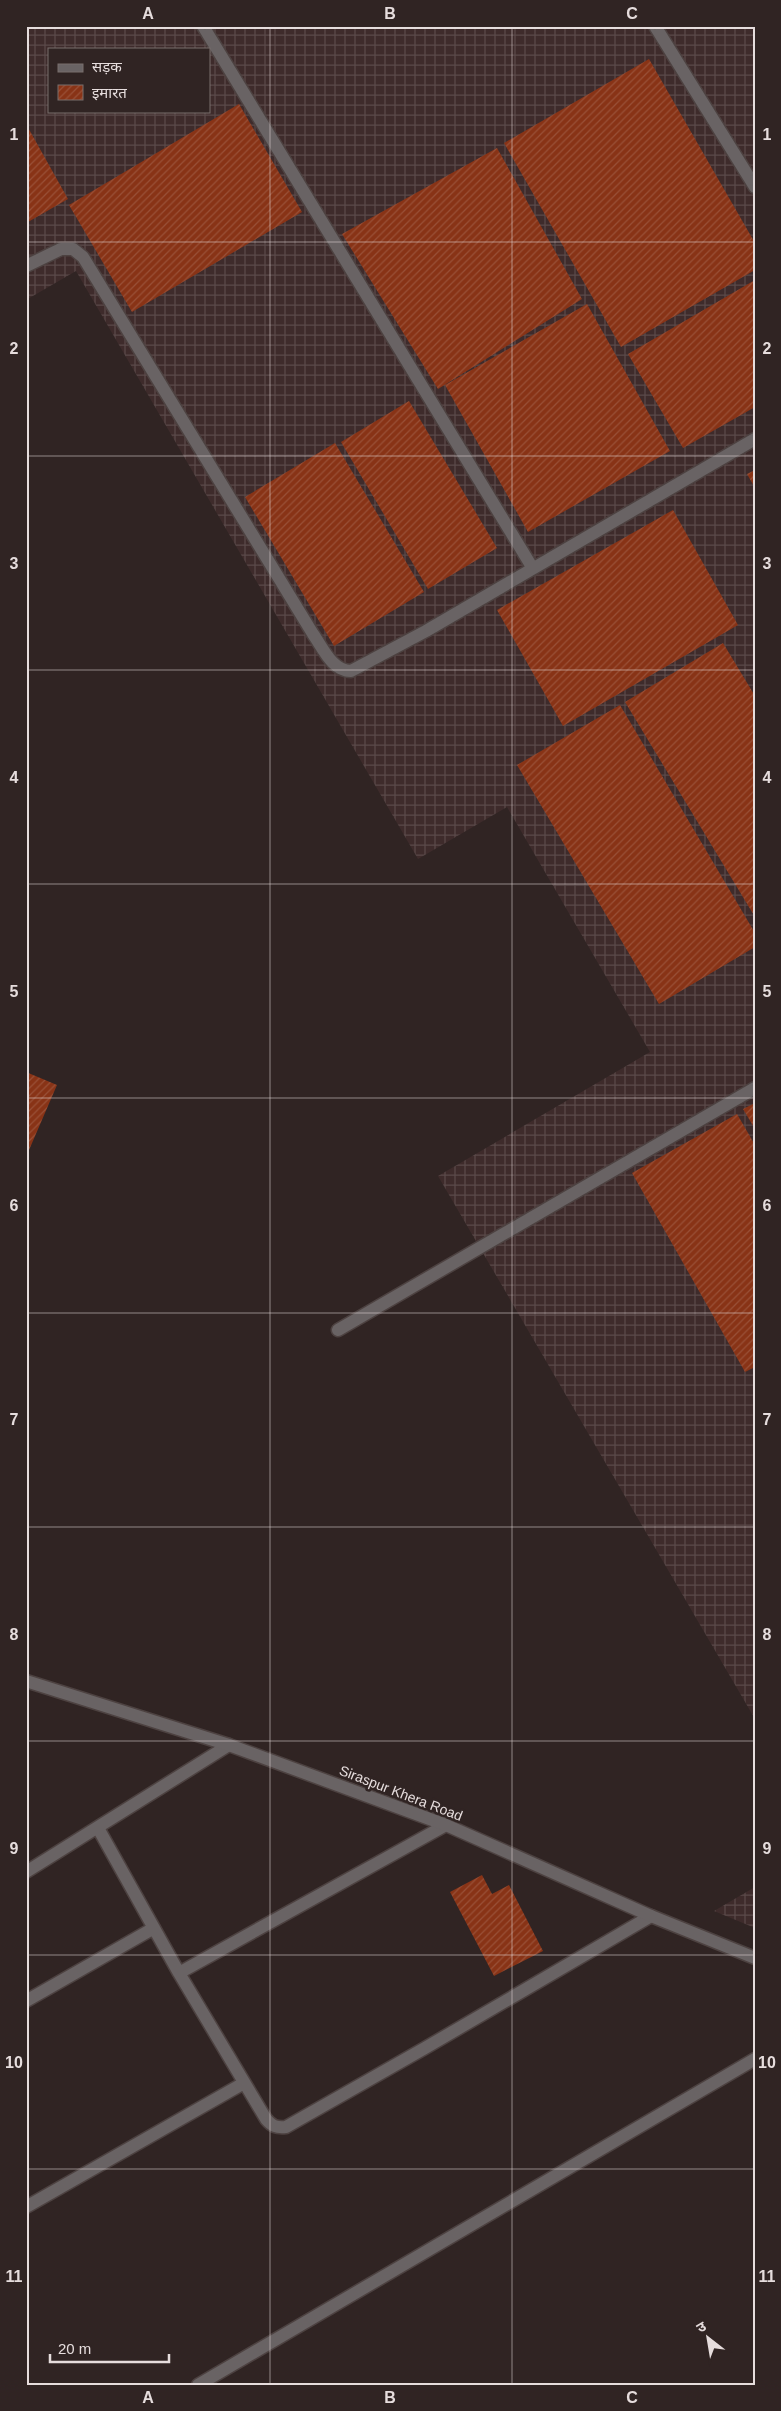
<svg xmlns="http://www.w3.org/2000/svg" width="781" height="2411" viewBox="0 0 781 2411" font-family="Helvetica,'Noto Sans Devanagari',sans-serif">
<defs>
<pattern id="industrial-grid" width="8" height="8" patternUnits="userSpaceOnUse" patternTransform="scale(1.25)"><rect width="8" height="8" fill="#3e2b2b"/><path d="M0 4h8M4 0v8" fill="none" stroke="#5a4949"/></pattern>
<pattern id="building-hatch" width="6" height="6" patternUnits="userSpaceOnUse" patternTransform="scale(1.25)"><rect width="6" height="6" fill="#883316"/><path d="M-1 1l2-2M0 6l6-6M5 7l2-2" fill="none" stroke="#995037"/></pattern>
</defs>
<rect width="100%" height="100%" fill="#302423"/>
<path fill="url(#industrial-grid)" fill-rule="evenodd" d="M26 26H755V1719L438 1176 650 1052 507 807 418 859 76 271 26 300ZM49 49H209V111H49Z
M755 1887V1928L714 1911Z"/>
<path fill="url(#building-hatch)" d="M649 59 755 243V270L621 347 504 143Z
M239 104 302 212 132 312 69 205Z
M26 124 68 199 28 222 26 219Z
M497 148 582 299 438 389 342 234Z
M755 280V407L683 448 628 354Z
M587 304 670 451 528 532 445 385Z
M409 401 497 548 428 589 341 442Z
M335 443 424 592 334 646 245 497Z
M755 470V488L747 474Z
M673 510 738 625 563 726 497 610Z
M723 643 755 696V917L625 702Z
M620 705 755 933V947L659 1004 517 765Z
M26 1072 57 1085 26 1157Z
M755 1103V1129L743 1109Z
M737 1114 755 1145V1367L745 1372 632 1173Z
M482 1875 492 1894 509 1885 543 1951 494 1976 450 1892Z"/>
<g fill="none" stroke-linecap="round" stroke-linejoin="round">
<g stroke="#4d4241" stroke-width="15">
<path id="service" d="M203 26 532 567
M655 26 755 187
M26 266 61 249H73L83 257 313 634C323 648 332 671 351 671L426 631 755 439
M338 1330 755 1088"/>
</g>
<g stroke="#4d4241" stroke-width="15">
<path id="minor" d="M98 1828 179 1973 446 1825
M26 1872 229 1745
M179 1973 266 2119C272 2126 276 2128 286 2127L425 2048 651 1916
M26 2001 154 1928
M26 2207 244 2083
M198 2385 755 2059"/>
</g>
<g stroke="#4d4241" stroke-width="15">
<path id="tertiary" d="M26 1681 229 1745 446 1825 651 1916 755 1958"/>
</g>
<use href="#service" stroke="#696364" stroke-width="12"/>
<use href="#minor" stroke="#696364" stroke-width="12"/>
<use href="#tertiary" stroke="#696364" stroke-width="12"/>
</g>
<path fill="none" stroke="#e6dddd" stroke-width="1" stroke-opacity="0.55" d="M270 26V2385M512 26V2385M26 242H755M26 456H755M26 670H755M26 884H755M26 1098H755M26 1313H755M26 1527H755M26 1741H755M26 1955H755M26 2169H755"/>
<g text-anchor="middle" stroke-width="5" stroke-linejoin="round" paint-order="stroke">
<g font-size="14" fill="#e6dddd" stroke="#302423">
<text transform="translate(401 1793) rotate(21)" y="5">Siraspur Khera Road</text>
</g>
</g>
<rect width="781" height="2411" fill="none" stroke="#302423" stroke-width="55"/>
<rect x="48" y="48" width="162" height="65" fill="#302423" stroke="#796e6d"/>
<rect x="58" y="64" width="25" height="8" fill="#696364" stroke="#796e6d"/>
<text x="92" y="72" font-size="15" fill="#e6dddd">सड़क</text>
<rect x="58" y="85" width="25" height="15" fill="url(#building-hatch)" stroke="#796e6d"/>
<text x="92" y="98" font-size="15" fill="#e6dddd">इमारत</text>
<g transform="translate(708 2338) rotate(329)" stroke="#302423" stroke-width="4" paint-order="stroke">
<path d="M0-4L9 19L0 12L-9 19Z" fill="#e6dddd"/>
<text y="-8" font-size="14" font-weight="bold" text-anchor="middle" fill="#e6dddd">उ</text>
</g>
<path d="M50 2354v8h119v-8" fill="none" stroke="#e6dddd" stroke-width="2.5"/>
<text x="58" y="2354" font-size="15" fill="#e6dddd" stroke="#302423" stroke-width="4" paint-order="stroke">20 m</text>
<rect x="28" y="28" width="726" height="2356" fill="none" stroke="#e6dddd" stroke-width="2"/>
<g font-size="16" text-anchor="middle" font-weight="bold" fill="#e6dddd">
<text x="148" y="19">A</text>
<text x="390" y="19">B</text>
<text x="632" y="19">C</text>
<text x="14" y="140">1</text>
<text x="767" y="140">1</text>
<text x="14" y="354">2</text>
<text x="767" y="354">2</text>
<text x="14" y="569">3</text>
<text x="767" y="569">3</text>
<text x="14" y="783">4</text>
<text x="767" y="783">4</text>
<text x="14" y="997">5</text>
<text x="767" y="997">5</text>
<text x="14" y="1211">6</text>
<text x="767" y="1211">6</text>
<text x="14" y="1425">7</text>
<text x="767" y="1425">7</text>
<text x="14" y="1640">8</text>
<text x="767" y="1640">8</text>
<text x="14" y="1854">9</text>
<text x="767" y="1854">9</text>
<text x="14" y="2068">10</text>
<text x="767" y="2068">10</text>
<text x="14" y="2282">11</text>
<text x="767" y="2282">11</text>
<text x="148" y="2403">A</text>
<text x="390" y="2403">B</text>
<text x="632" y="2403">C</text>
</g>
</svg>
